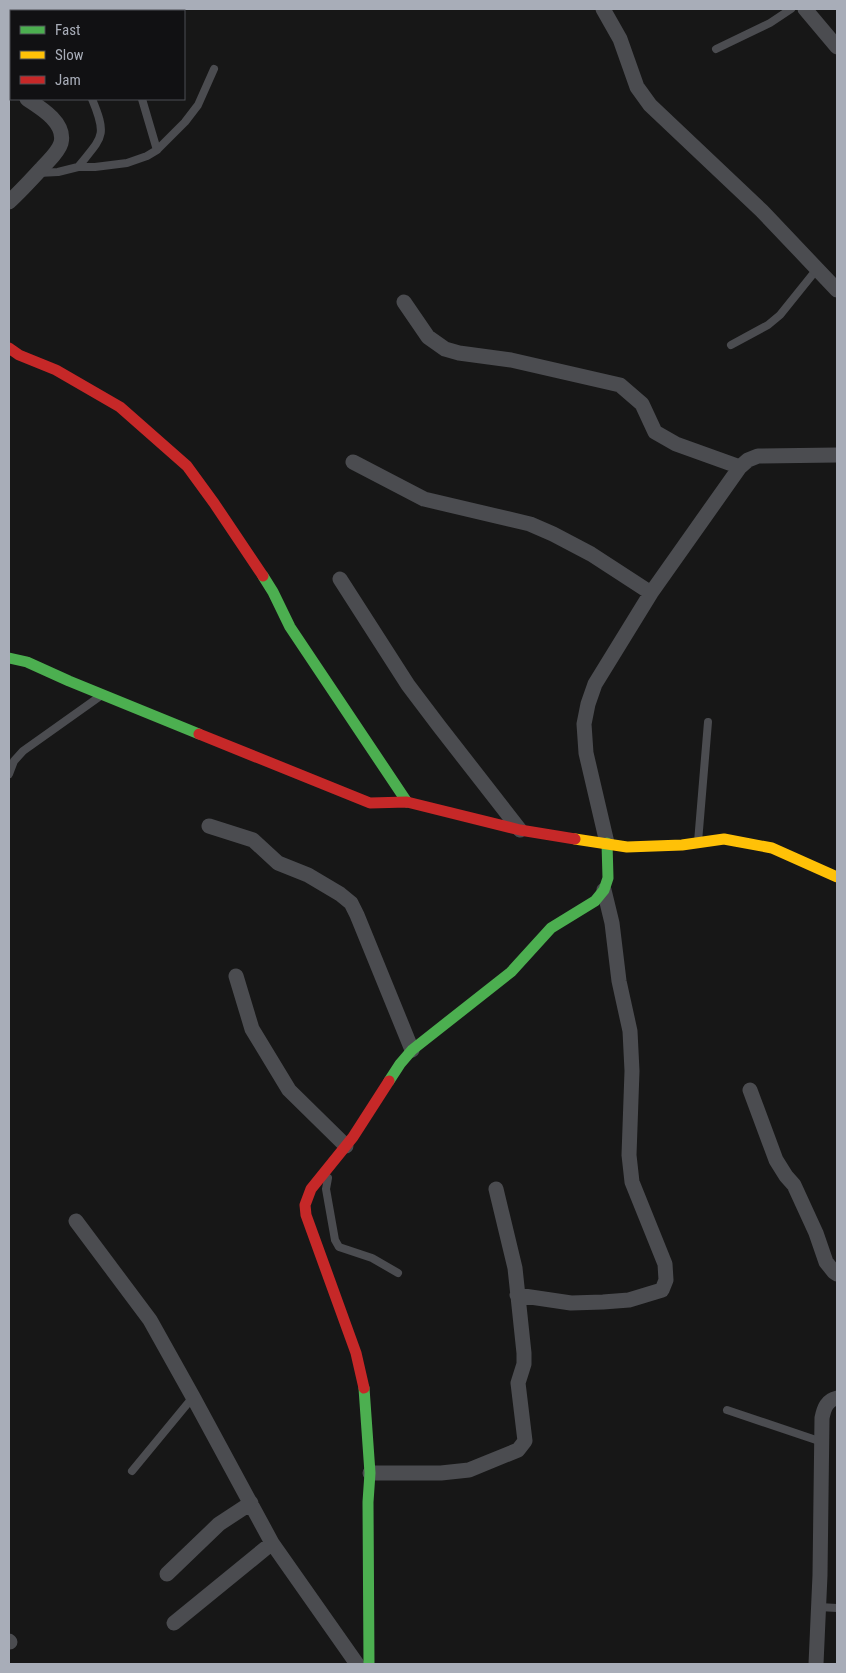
<svg xmlns="http://www.w3.org/2000/svg" width="846" height="1673" viewBox="0 0 846 1673" font-family="'Roboto Condensed',sans-serif">
<rect width="100%" height="100%" fill="#171717"/>
<g fill="none" stroke-linecap="round" stroke-linejoin="round">
<path stroke="#4b4c50" stroke-width="8" d="M68 9 69 11
M127 9 128 11
M716 49 770 23 791 9
M142 99 157 150
M78 167C102 137 108 137 92 99
M38 173 58 172 78 167H95L127 163 147 156 157 150 185 122 198 105 214 69
M731 345 768 325 780 315 817 269
M9 774 14 761 23 751 99 697
M698 842 708 722
M328 1178 326 1189 335 1240 339 1247 372 1258 398 1273
M727 1410 822 1442
M132 1471 193 1397
M819 1607 837 1608"/>
<path stroke="#4b4c50" stroke-width="15" d="M603 9 620 39 637 87 650 105 762 211 837 290
M805 9 837 47
M9 87 11 88
M9 202C21 191 31 180 42 168 48 161 58 153 61 143 66 123 41 108 27 99
M404 302 428 337 445 349 459 353 511 360 620 385 642 404 655 432 676 444 740 467
M353 462 424 499 530 524 553 534 591 554 651 593
M340 579 408 685 439 726 520 830
M209 826 253 840 278 863 308 875 340 894 351 903 357 915 412 1050
M607 843 586 753 584 724 588 704 595 684 651 593 740 467 748 460 758 456 837 455
M236 976 252 1029 289 1090 346 1146
M750 1090 776 1160 786 1176 794 1185 816 1233 826 1262 834 1272 837 1274
M76 1221 150 1320 193 1397 272 1543 357 1664
M517 1295 571 1303 603 1302 629 1300 662 1290 666 1280 665 1264 632 1182 629 1155 632 1071 630 1031 619 981 612 923 604 890
M370 1473H441L469 1470 518 1450 525 1441 518 1383 524 1364V1353L515 1268 496 1189
M167 1574 219 1524 251 1503
M174 1623 272 1543
M9 1641 10 1642
M816 1664 820 1575 822 1418C824 1408 827 1400 837 1398"/>
<path stroke="#4caf50" stroke-width="11" d="M263 576 273 592 290 627 407 802
M9 658 27 662 69 681 199 734
M389 1081 400 1064 412 1050 511 972 551 928 595 901 604 890 608 878 607 843
M364 1388 370 1473 368 1502 369 1664"/>
<path stroke="#ffc107" stroke-width="11" d="M575 839 627 847 682 845 724 839 772 848 837 877"/>
<path stroke="#c62828" stroke-width="11" d="M9 348 19 355 56 370 120 407 187 466 214 503 263 576
M199 734 370 803 407 802 520 830 575 839
M364 1388 356 1353 306 1215 305 1205 311 1189 353 1137 389 1081"/>
</g>
<rect width="846" height="1673" fill="none" stroke="#a8adb8" stroke-width="20"/>
<rect x="10" y="10" width="175" height="90" fill="#111113" stroke="#4d4f55"/>
<rect x="20" y="26" width="25" height="8" fill="#4caf50" stroke="#4d4f55"/>
<text x="55" y="35" font-size="15" fill="#a8adb8">Fast</text>
<rect x="20" y="51" width="25" height="8" fill="#ffc107" stroke="#4d4f55"/>
<text x="55" y="60" font-size="15" fill="#a8adb8">Slow</text>
<rect x="20" y="76" width="25" height="8" fill="#c62828" stroke="#4d4f55"/>
<text x="55" y="85" font-size="15" fill="#a8adb8">Jam</text>
</svg>
